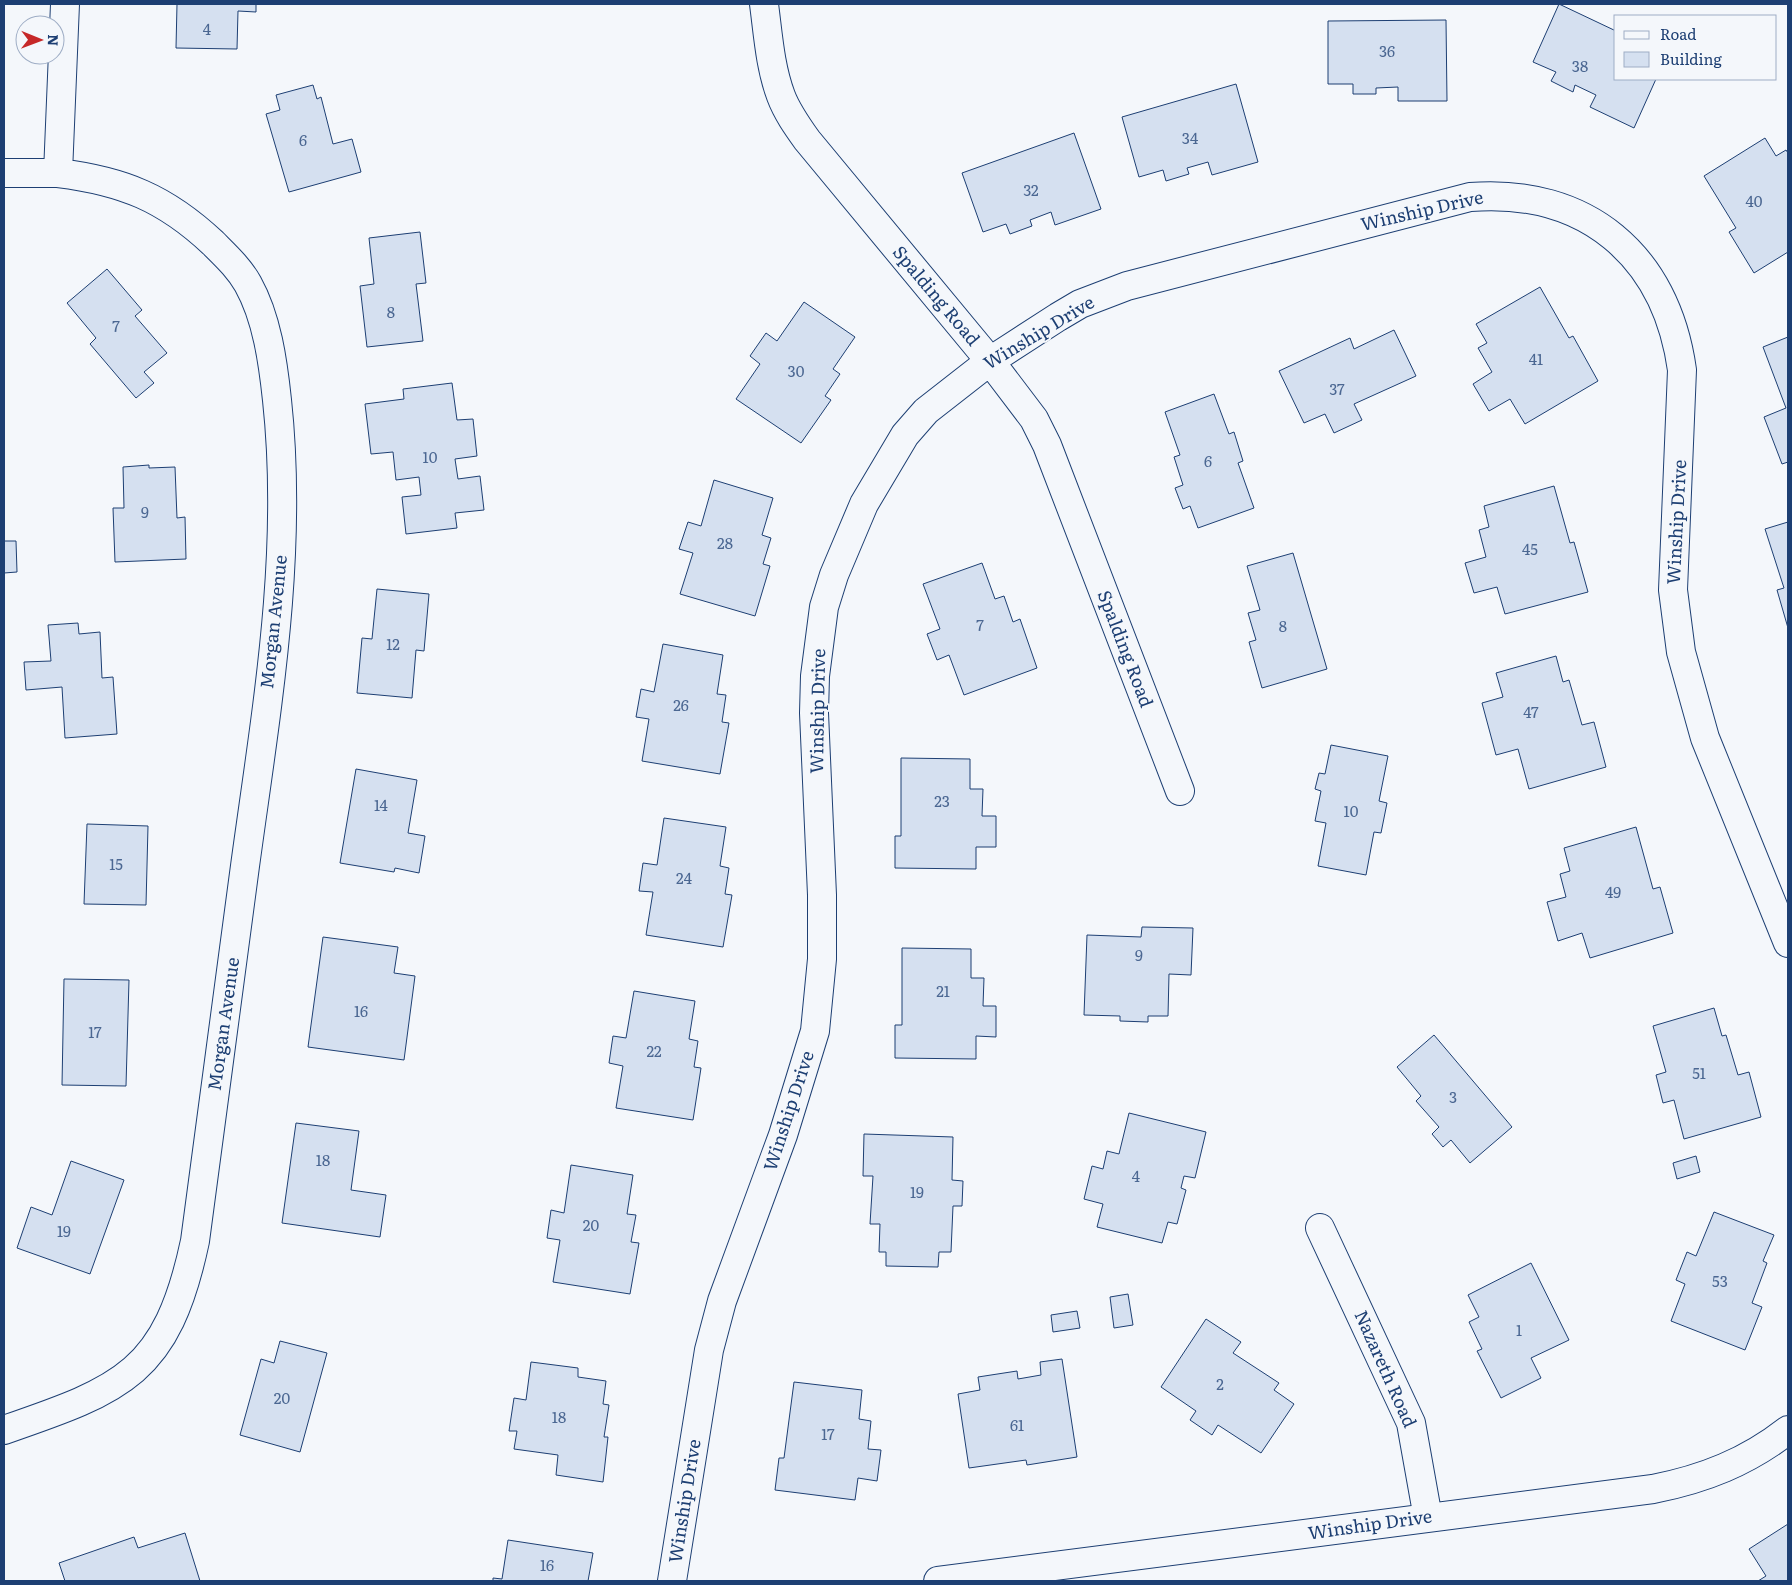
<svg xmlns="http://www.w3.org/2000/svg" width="1792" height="1585" viewBox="0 0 1792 1585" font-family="Literata,serif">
<rect width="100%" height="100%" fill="#f4f7fb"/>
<path fill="#d5e0f0" stroke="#1d3f73" d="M177 4H256V12L238 11 237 49 176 48Z
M1559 4 1616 31V79H1656L1634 128 1590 107 1596 95 1575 85 1573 92 1551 81 1556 72 1533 62Z
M1446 20 1447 101H1398V87L1376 88V94H1353V84H1328V21Z
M1236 84 1258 162 1212 175 1208 162 1187 168 1189 174 1166 181 1163 170 1139 177 1122 117Z
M313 85 317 99 321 97 333 144 352 139 361 172 289 192 266 114 280 110 276 95Z
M1074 133 1101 209 1055 225 1051 212 1030 220 1032 226 1010 234 1006 224 983 232 962 173Z
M1765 138 1776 156 1786 150 1788 153V252L1754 273 1729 232 1736 228 1704 176Z
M420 232 426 283 416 284 423 341 367 347 360 286 374 284 369 238Z
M107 269 142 310 135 316 167 353 144 372 154 383 136 398 90 344 96 338 67 303Z
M1540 287 1569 338 1573 336 1598 381 1525 424 1510 399 1489 411 1473 384 1492 372 1478 348 1487 343 1476 324Z
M804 302 855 337 833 369 840 374 825 396 831 400 801 443 736 399 760 364 750 356 766 333 777 341Z
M1394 330 1416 376 1354 404 1362 420 1334 433 1325 414 1304 423 1279 371 1350 338 1354 349Z
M1788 337V462L1782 464 1764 417 1786 408 1763 347Z
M452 383 457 420 473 419 477 456 455 459 458 479 480 476 484 510 455 513 457 528 406 534 402 497 421 495 419 477 396 480 393 452 371 454 365 404 404 399 403 389Z
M1214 394 1229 434 1234 432 1243 461 1238 463 1254 508 1198 528 1190 506 1183 509 1175 488 1183 485 1174 457 1180 455 1165 412Z
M149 465V468L175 467 177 518 185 517 186 559 115 562 113 508H124L123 467Z
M714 480 773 498 762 535 771 538 763 564 770 566 755 616 680 594 693 553 679 549 688 522 701 526Z
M1554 486 1570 543 1574 542 1588 592 1505 614 1497 587 1474 593 1465 563 1486 557 1479 530 1489 527 1484 506Z
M1788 522V628L1777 590 1784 588 1765 529Z
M4 541H16L17 572 4 573Z
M1293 553 1327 669 1262 688 1249 642 1256 640 1248 613 1260 610 1247 566Z
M982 563 995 599 1004 596 1013 622 1020 619 1037 668 964 695 949 655 937 660 927 634 940 629 923 584Z
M377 589 429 594 424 651 416 650 412 698 357 693 362 638 372 639Z
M78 623 79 634 100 632 102 678 113 677 117 734 65 738 62 687 26 690 24 662 51 661 48 625Z
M663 644 723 655 717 694 726 695 722 722 729 723 720 774 642 761 649 719 636 717 641 689 654 692Z
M1556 656 1563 682 1569 680 1582 725 1594 722 1606 767 1529 789 1518 749 1496 755 1482 703 1503 697 1496 673Z
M1331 745 1388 756 1379 801 1387 803 1381 833 1374 832 1366 875 1318 866 1326 823 1315 821 1321 791 1315 789 1319 773 1325 774Z
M901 758 970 759V789H983L982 816H996V847H976V869L895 868V836H901Z
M356 769 417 780 408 833 425 836 419 873 395 868 394 872 340 863Z
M664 818 726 827 720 866 729 868 725 894 732 895 723 947 646 935 653 892 639 891 643 863 657 865Z
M87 824 148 826 146 905 84 904Z
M1636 827 1653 889 1660 887 1673 933 1590 958 1582 933 1558 941 1547 902 1566 897 1560 874 1570 871 1564 848Z
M1142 927 1193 928 1191 975 1169 974 1168 1016H1148V1022L1120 1021V1016L1084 1015 1087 935 1141 937Z
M323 937 398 947 394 973 415 976 404 1060 308 1047Z
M902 948 971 949V978H984L983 1006H996V1037L976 1036V1059L895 1058V1025H902Z
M64 979 129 980 126 1086 62 1085Z
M634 991 695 1001 689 1039 698 1041 694 1067 701 1068 693 1120 616 1108 623 1066 609 1063 613 1036 626 1038Z
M1714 1008 1722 1036 1726 1035 1738 1075 1749 1072 1761 1117 1684 1139 1674 1100 1663 1103 1656 1075 1666 1072 1653 1026Z
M1434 1035 1512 1127 1470 1163 1451 1140 1443 1147 1432 1134 1439 1127 1416 1101 1421 1096 1397 1067Z
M1129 1113 1206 1132 1195 1178 1184 1176 1181 1188 1186 1190 1177 1224 1168 1222 1162 1243 1097 1227 1103 1204 1084 1199 1092 1166 1103 1169 1107 1151 1119 1154Z
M296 1123 359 1131 351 1190 386 1195 380 1237 282 1223Z
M864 1134 953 1137 952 1180 963 1181 962 1206H953L951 1252H939L938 1267 886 1266V1252H879L880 1224H870L873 1176H863Z
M1696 1156 1700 1172 1677 1179 1673 1163Z
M71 1161 124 1180 90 1274 17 1248 31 1207 52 1215Z
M571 1165 633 1175 627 1214 636 1215 631 1242 639 1243 630 1294 553 1282 560 1240 547 1238 551 1210 564 1213Z
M1714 1212 1774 1235 1763 1261 1767 1263 1752 1303 1762 1307 1745 1350 1671 1321 1685 1284 1676 1280 1687 1252 1696 1256Z
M1531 1263 1569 1340 1531 1358 1541 1378 1501 1398 1477 1351 1482 1349 1469 1322 1479 1317 1468 1295Z
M1128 1294 1133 1325 1114 1328 1110 1297Z
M1077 1311 1080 1328 1053 1332 1051 1315Z
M1206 1319 1241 1342 1233 1353 1279 1383 1274 1390 1294 1404 1261 1453 1218 1425 1212 1435 1190 1420 1196 1411 1161 1387Z
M280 1341 327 1353 300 1452 240 1435 261 1359 274 1363Z
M1062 1359 1077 1457 1027 1465 1026 1460 969 1468 958 1394 980 1390 978 1377 1017 1371 1018 1379 1041 1375 1040 1362Z
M531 1362 578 1368V1377L606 1381 603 1404 609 1405 604 1437H608L603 1482 556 1475 558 1455 514 1449 517 1431H509L514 1398 526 1400Z
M794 1382 862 1390 859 1419 871 1421 868 1449 881 1450 877 1481 858 1478 855 1500 775 1490 779 1458H784Z
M1788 1524V1581H1758L1766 1576 1749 1549Z
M185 1533 200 1581H65L59 1563 134 1537 138 1548Z
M508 1540 593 1553 588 1581H493V1578L502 1579Z"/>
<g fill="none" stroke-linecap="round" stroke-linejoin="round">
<g stroke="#1d3f73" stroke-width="30">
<path id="minor" d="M764 4C768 34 770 67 781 96 787 112 797 126 807 140L990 361 1034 419 1047 445 1180 791
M4 173H58
M1320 1228 1411 1423 1428 1518
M4 1430C123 1389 167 1373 195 1241 212 1116 228 991 245 866 266 712 294 556 277 400 273 362 267 318 248 284 239 268 226 256 213 243 165 198 123 181 58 173L65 4
M672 1581 709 1350 722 1301 783 1135 815 1031 822 959V895L814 713 815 676 824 607 834 575 864 504 905 435 926 411 990 361 1058 317 1080 304 1127 286 1470 197C1586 188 1666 255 1682 370L1673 590 1681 652 1705 738 1788 943
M938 1581 1653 1489C1704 1479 1747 1462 1788 1430"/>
</g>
<use href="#minor" stroke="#f4f7fb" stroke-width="28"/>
</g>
<g text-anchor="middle" stroke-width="4" stroke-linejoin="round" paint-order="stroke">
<g font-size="15" fill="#4b6792">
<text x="207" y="35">4</text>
<text x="1387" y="57">36</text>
<text x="1580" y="72">38</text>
<text x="1190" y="144">34</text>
<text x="303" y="146">6</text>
<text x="1031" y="196">32</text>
<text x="1754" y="207">40</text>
<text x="391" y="318">8</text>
<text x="116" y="332">7</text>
<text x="1536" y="365">41</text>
<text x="796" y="377">30</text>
<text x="1337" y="395">37</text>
<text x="430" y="463">10</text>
<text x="1208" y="467">6</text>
<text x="145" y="518">9</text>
<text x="725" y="549">28</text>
<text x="1530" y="555">45</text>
<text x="980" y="631">7</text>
<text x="1283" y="632">8</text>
<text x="393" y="650">12</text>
<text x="681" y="711">26</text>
<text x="1531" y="718">47</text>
<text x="942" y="807">23</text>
<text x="381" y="811">14</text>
<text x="1351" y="817">10</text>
<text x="116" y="870">15</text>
<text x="684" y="884">24</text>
<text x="1613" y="898">49</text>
<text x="1139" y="961">9</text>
<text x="943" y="997">21</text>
<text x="361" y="1017">16</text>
<text x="95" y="1038">17</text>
<text x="654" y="1057">22</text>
<text x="1699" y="1079">51</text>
<text x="1453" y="1103">3</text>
<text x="323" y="1166">18</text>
<text x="1136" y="1182">4</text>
<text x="917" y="1198">19</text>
<text x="591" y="1231">20</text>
<text x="64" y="1237">19</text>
<text x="1720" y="1287">53</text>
<text x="1519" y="1336">1</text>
<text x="1220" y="1390">2</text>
<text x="282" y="1404">20</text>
<text x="559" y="1423">18</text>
<text x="1017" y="1431">61</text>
<text x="828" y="1440">17</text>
<text x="547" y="1571">16</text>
</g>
<g font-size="18" fill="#1d3f73" stroke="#f4f7fb">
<text transform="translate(1422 211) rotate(-13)" y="6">Winship Drive</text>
<text transform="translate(936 296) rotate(50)" y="6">Spalding Road</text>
<text transform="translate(1039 333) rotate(-31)" y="6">Winship Drive</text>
<text transform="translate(1677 522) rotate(-87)" y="6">Winship Drive</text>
<text transform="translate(274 622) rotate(-84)" y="6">Morgan Avenue</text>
<text transform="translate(1125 649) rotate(69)" y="6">Spalding Road</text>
<text transform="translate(818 711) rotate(-89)" y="6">Winship Drive</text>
<text transform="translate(224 1024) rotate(-82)" y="6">Morgan Avenue</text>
<text transform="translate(789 1111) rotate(-72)" y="6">Winship Drive</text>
<text transform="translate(1385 1369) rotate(66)" y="6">Nazareth Road</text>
<text transform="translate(685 1501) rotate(-81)" y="6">Winship Drive</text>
<text transform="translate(1370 1525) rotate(-8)" y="6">Winship Drive</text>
</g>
</g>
<rect width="1792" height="1585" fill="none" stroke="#1d3f73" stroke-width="10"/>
<rect x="1614" y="15" width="162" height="65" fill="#f4f7fb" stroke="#9eadc5"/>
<rect x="1624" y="31" width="25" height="8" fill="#f4f7fb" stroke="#9eadc5"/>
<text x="1660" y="40" font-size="15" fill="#1d3f73">Road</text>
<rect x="1624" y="52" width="25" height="15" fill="#d5e0f0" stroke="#9eadc5"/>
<text x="1660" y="65" font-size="15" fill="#1d3f73">Building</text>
<g transform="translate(40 40) rotate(91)"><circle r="24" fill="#f4f7fb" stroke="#9eadc5"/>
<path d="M0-4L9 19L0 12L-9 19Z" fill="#c62828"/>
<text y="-8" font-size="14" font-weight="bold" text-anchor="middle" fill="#1d3f73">N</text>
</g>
</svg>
